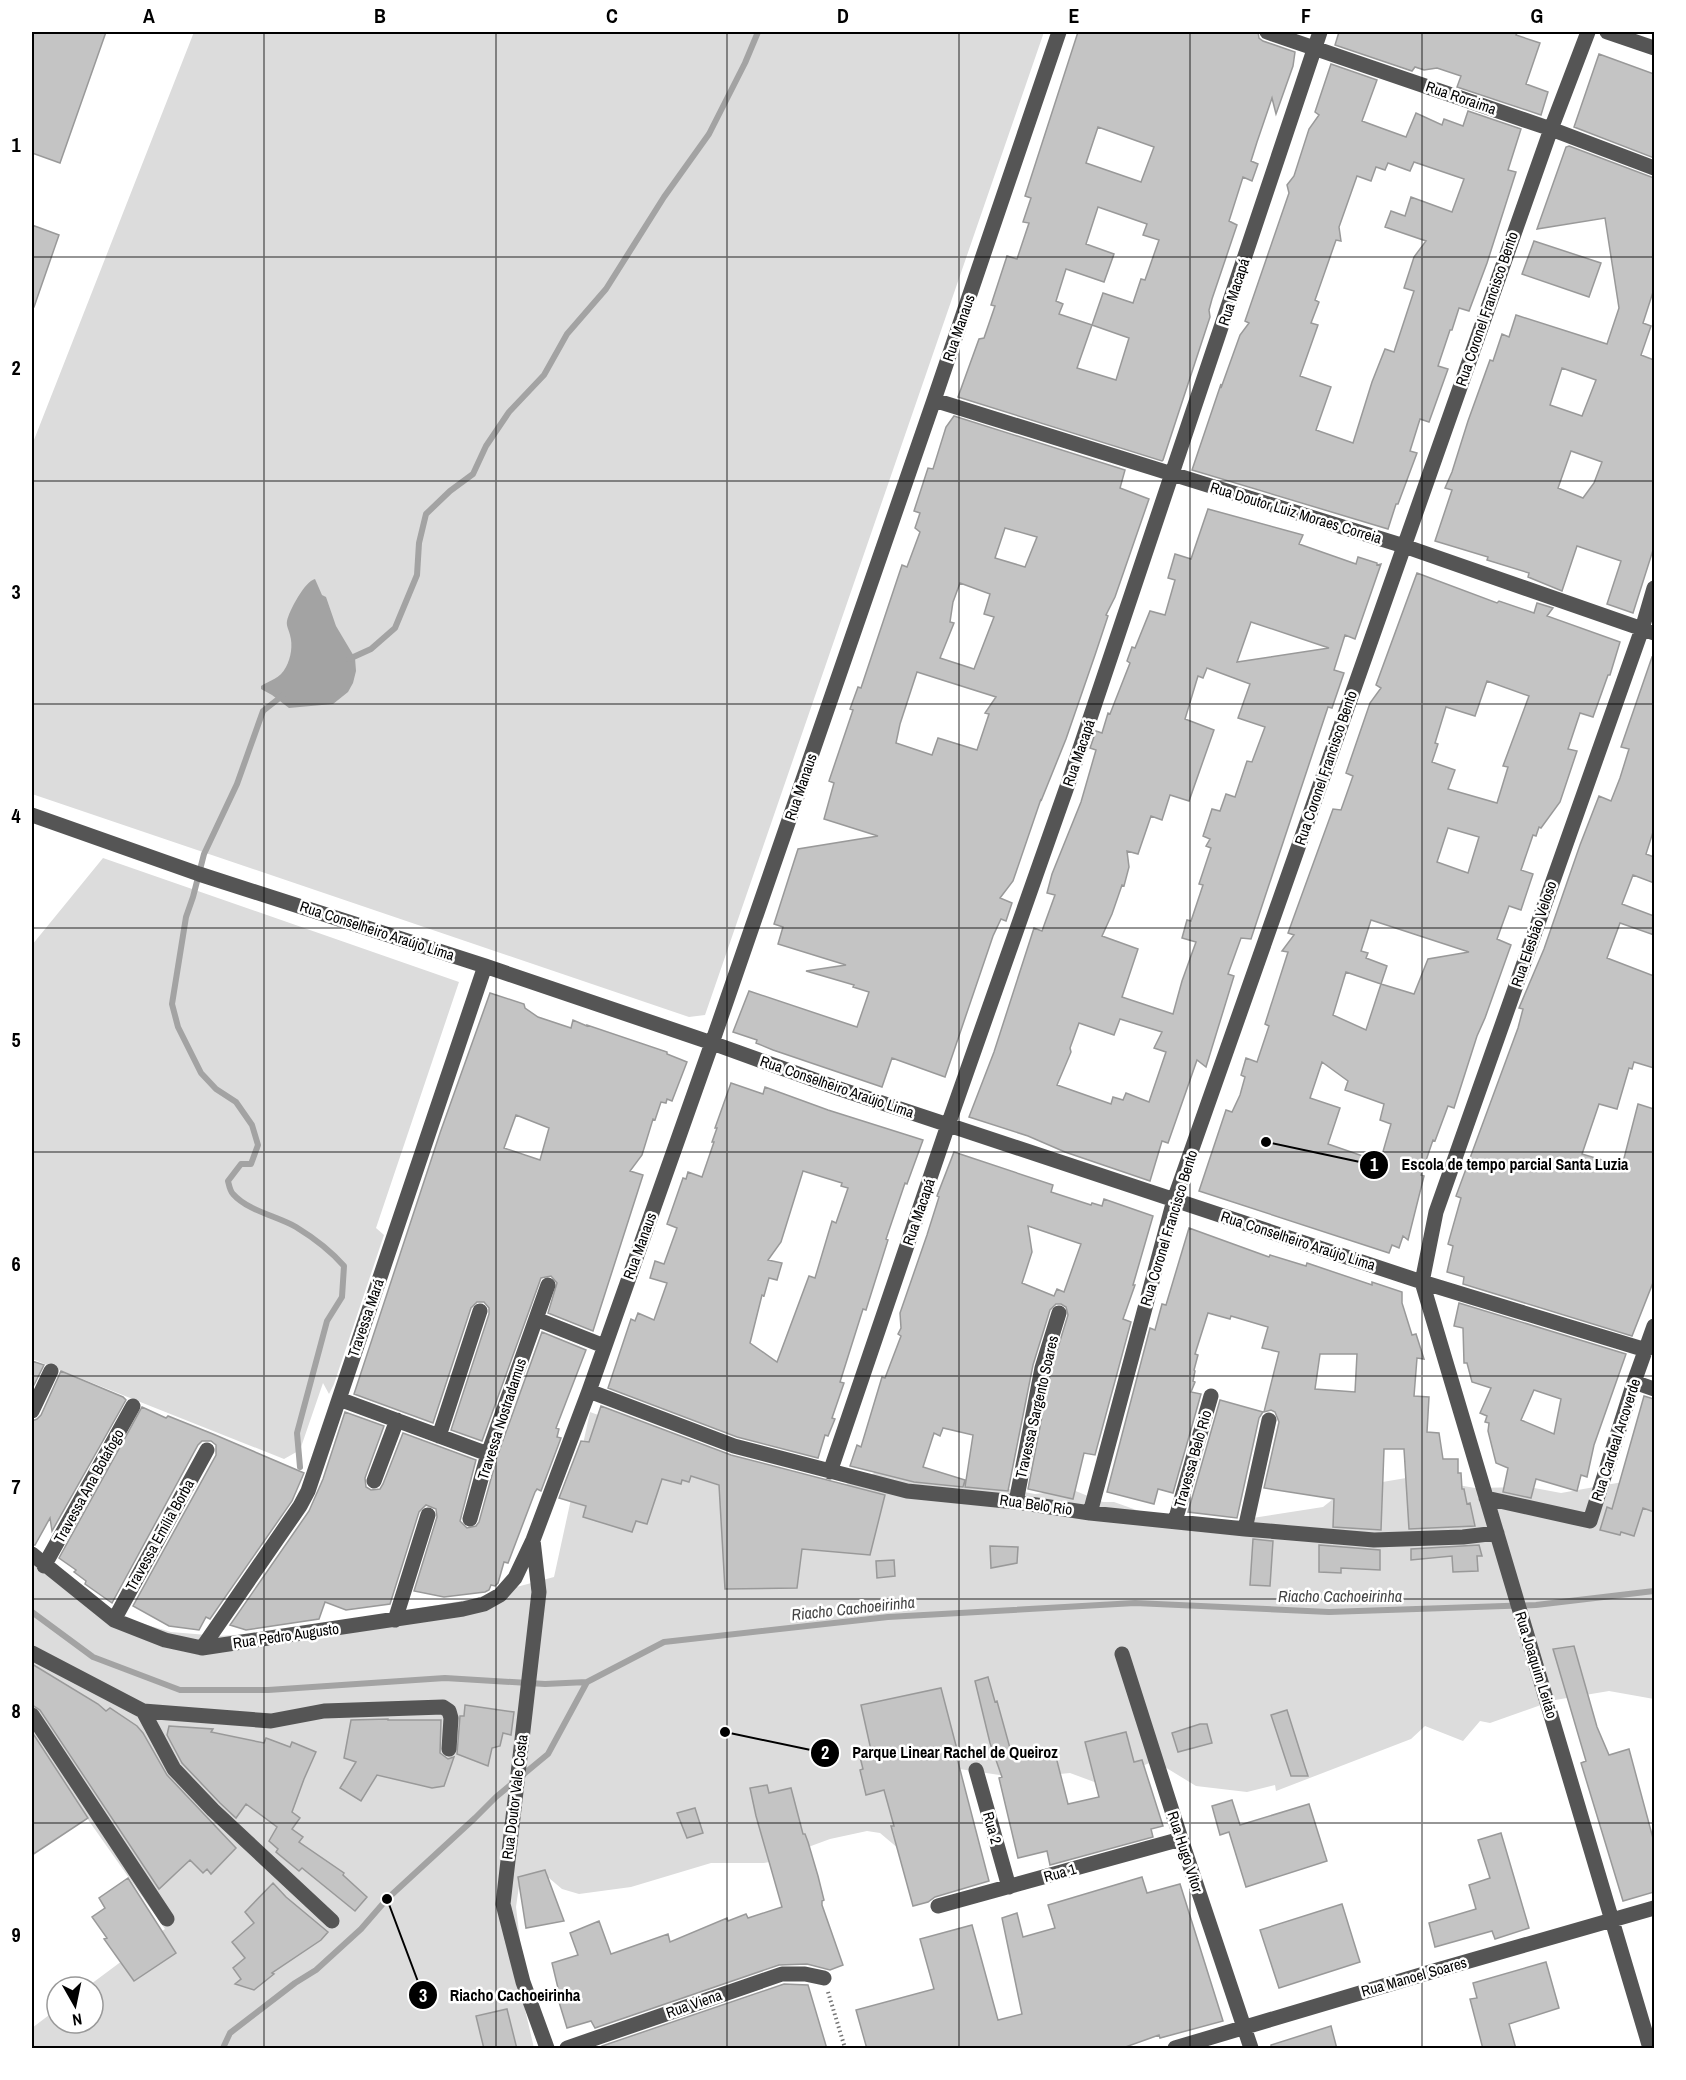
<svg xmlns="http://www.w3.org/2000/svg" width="1686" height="2080" viewBox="0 0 1686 2080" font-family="'Archivo Narrow',sans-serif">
<rect width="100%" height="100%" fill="#fff"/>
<path fill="#dcdcdc" d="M194 32H1044L705 1015 689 1017 32 794V445Z
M103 858 459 982 376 1228 384 1235 334 1384 329 1394 323 1383 300 1450 284 1459 32 1359V945Z
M590 1412 750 1470 845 1484 861 1480 884 1468 932 1471 970 1482 1035 1494 1073 1490 1103 1502H1114L1159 1518 1220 1523 1323 1507 1347 1488 1412 1477 1475 1488 1529 1487 1561 1493 1617 1483 1654 1480V1699L1609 1691 1555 1700 1490 1723 1480 1721 1463 1741 1425 1726 1411 1739 1276 1791 1275 1785 1247 1792 1196 1786 1155 1761 1097 1783 1070 1773 1019 1778 946 1767 899 1849 880 1833 867 1831 830 1839 811 1846 797 1856 781 1860 764 1863H711L631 1887 579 1894 562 1889 549 1878 533 1876 519 1886 516 1907 521 1949 512 1954 534 2048H32V2028L57 2009V2023H93V1987H87L165 1929 32 1740V1550L109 1611 134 1621 171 1632 219 1636 262 1633 353 1620 472 1599 554 1577Z"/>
<path fill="#a3a3a3" d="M315 579 322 595 326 597 336 626 355 658 356 671 353 683 348 692 333 704 289 708 272 695 261 689V686C270 680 280 679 286 667 291 658 293 645 290 635 289 630 286 626 287 621 289 611 305 581 315 579Z"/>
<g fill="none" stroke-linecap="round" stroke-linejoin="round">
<path stroke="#a3a3a3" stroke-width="6" d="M349 659 371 649 395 628 417 575 419 543 426 514 450 491 473 474 486 446 509 412 544 375 567 334 606 289 664 197 709 134 745 63 758 32
M282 696 263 711 237 784 204 854 193 897 186 917 172 1004 178 1027 201 1073 216 1089 236 1102 252 1125 258 1145 251 1164H241L228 1181C229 1185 230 1191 233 1194 248 1211 277 1216 296 1227 314 1238 330 1250 344 1266L342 1297 327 1321 297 1433 300 1467
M32 1612 93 1657 180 1690H268L445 1678 545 1684 587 1682
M223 2048 230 2033 295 1983 316 1970 361 1929 387 1899 475 1818 496 1797 548 1754 587 1682 664 1642 888 1617 1135 1603 1329 1612 1536 1605 1654 1591"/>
</g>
<path fill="#c4c4c4" stroke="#999" stroke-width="1.5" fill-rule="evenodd" d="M32 32H106L60 163 32 153Z
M1078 32H1258L1259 38 1263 41 1295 52 1293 66 1276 114 1272 98 1257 142 1251 161 1258 164 1252 181 1243 177 1229 221 1237 225 1212 299 1209 310 1210 317 1163 460 1162 461 958 397 979 339 984 338 995 306 991 305 1007 256 1017 259 1029 223 1023 222 1031 198 1025 196ZM1098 127 1154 147 1141 182 1086 163ZM1098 207 1147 224 1143 235 1159 240 1145 280 1141 279 1133 303 1103 293 1092 325 1129 338 1116 380 1077 368 1092 325 1059 314 1063 304 1056 301 1066 269 1104 282 1114 254 1086 244Z
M1339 32H1517L1516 35 1540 43 1526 84 1548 92 1541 115 1457 87 1461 76 1437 68 1424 70 1415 67 1412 71 1335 45Z
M1599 54 1654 74V158L1574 127Z
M1331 64 1377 80 1362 121 1381 128 1406 137 1416 113 1442 125 1444 119 1463 126 1468 111 1521 129 1508 170 1516 172 1487 263 1469 311 1459 308 1452 330H1450L1438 366 1448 369 1429 422 1420 419 1410 451 1417 453 1398 504H1396L1388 529 1192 470 1221 384V388L1240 335 1249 323 1245 321 1289 193 1287 185 1294 176 1309 129 1319 115 1315 112ZM1414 162 1464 179 1452 212 1411 197 1405 216 1391 211 1385 227 1426 241 1414 257 1404 288 1414 291 1394 352 1385 349 1372 382 1353 443 1316 430 1331 387 1300 376 1318 325 1311 323 1319 302 1315 300 1336 240 1341 241 1339 227 1357 176 1371 181 1376 167 1385 170 1388 163 1410 171Z
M1569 146 1654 178V289L1643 323 1651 326 1641 355 1654 360V547L1633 613 1607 604 1621 561 1577 546 1562 591 1528 577 1529 573 1487 560 1488 557 1435 541 1452 490 1445 488 1452 472 1468 421 1490 360 1493 361 1502 334 1509 337 1516 315 1607 344 1619 308 1605 218 1537 229 1566 147ZM1562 368 1596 380 1582 416 1550 405ZM1571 451 1602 462 1594 483 1583 498 1558 488Z
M32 225 59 235 34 307H32Z
M1534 241 1601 263 1589 297 1522 274Z
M954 416 1125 470 1120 488 1149 499 1115 597 1106 615 1108 616 1095 655 1066 739 1041 801V799L1013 881 1000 898 1012 903 1006 921 1001 919 993 936 945 1077 892 1058 882 1087 773 1050 756 1043 757 1040 733 1032 749 991 857 1027 869 992 853 987 854 985 806 971 846 965 778 944 783 927 774 924 798 849 878 836 824 819 834 783 829 781 853 710 850 709 858 687 861 688 902 565 907 567 920 532 915 528 920 513 914 511 928 468 933 469 946 427ZM1005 528 1037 537 1025 567 995 558ZM960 583 990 594 984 614 994 617 974 669 940 658 954 623 950 622 953 602ZM917 672 996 697 985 713 989 714 977 750 938 738 932 755 896 743 900 724Z
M1208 509 1303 535 1299 544 1356 564 1358 557 1377 563V565L1381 564 1355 639 1345 635 1334 670 1344 673 1332 708 1328 707 1251 939 1241 938 1228 974 1234 976 1206 1067 1197 1060 1168 1143 1162 1141 1150 1181 1065 1152 1028 1136 969 1117 994 1052 1034 928 1042 931 1055 895 1047 893 1052 874 1081 802 1096 750 1090 748 1096 731 1102 733 1108 713 1110 714 1130 663 1127 661 1132 647 1135 648 1150 611 1165 615 1175 580 1168 578 1175 554 1191 559ZM1251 622 1329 648 1237 662ZM1207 668 1250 684 1238 718 1265 727 1252 762 1247 761 1235 797 1226 794 1220 811 1212 809 1203 836 1210 839 1206 846 1211 848 1199 884 1203 885 1191 921 1187 920 1182 938 1196 942 1182 981 1173 1014 1122 997 1138 949 1102 936 1112 914 1122 885 1124 886 1129 867 1127 851 1138 854 1151 816 1162 820 1170 795 1189 801 1214 730 1185 719 1198 676 1203 678ZM1120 1019 1162 1032 1154 1048 1166 1052 1149 1102 1126 1093 1123 1100 1113 1097 1111 1104 1057 1085 1071 1052 1070 1048 1079 1023 1114 1035Z
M1417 573 1497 603 1499 601 1534 613 1537 603 1553 608 1547 616 1620 642 1610 675H1608L1593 717 1580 713 1568 749 1577 751 1560 802 1541 828 1539 827 1536 836 1533 835 1521 870 1533 874 1521 910 1509 906 1497 939 1511 945 1485 1018 1477 1036 1454 1108 1448 1106 1435 1141 1433 1140 1421 1175 1424 1176 1408 1240 1403 1236 1399 1248 1392 1245 1389 1253 1199 1191 1226 1110 1232 1112 1240 1095 1245 1077 1241 1075 1246 1058 1257 1062 1269 1026 1265 1024 1288 952 1282 951 1294 935 1288 933 1333 809 1341 810 1353 776 1346 773 1370 703 1381 688 1376 685ZM1487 681 1529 696 1503 766 1508 767 1497 803 1448 789 1455 770 1432 762 1438 744 1435 743 1446 707 1475 716ZM1448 828 1479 837 1468 873 1437 862ZM1371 920 1469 952 1428 959 1414 994 1381 984 1366 1030 1333 1015 1346 972 1381 984 1387 966 1366 958 1368 953 1361 951ZM1322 1062 1348 1081 1345 1090 1384 1104 1380 1120 1391 1124 1380 1162 1328 1144 1340 1108 1310 1098Z
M1652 657 1654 658V829L1646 854 1654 857V883L1633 875 1622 904 1654 916V935L1620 923 1607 958 1654 976V1068L1634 1062 1632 1069 1629 1068 1617 1109 1599 1104 1582 1154 1622 1166 1638 1104 1654 1109V1280L1632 1336 1463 1284 1464 1277 1447 1272 1453 1246 1448 1244 1461 1198 1456 1196 1518 1028 1523 1009 1519 1008 1544 949 1580 845 1599 796 1611 801 1620 778 1629 749 1621 747Z
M490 993 524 1004 525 1008 538 1017 571 1028 573 1020 587 1026V1025L667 1052V1054L687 1062 672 1101 667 1099 666 1103 661 1102 655 1120 653 1119 642 1155 630 1171 643 1175 593 1331 548 1313 557 1283 551 1276 541 1278 482 1441 451 1430 489 1314V1308L484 1302H477L471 1308 433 1423 354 1394 440 1133ZM516 1115 549 1128 540 1160 504 1148Z
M731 1083 763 1094 765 1087 828 1110 923 1140 907 1184 905 1183 886 1239 888 1240 866 1310 863 1309 840 1382 844 1383 832 1418 835 1419 828 1436 825 1435 818 1458 737 1437 608 1388 631 1319 635 1321 638 1313 654 1320 667 1283 650 1278 655 1261 664 1264 677 1228 667 1224 683 1178 686 1179 688 1172 702 1177 714 1142H712L717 1128H715ZM803 1171 842 1183 841 1186 848 1188 836 1223 832 1221 815 1278 809 1276 777 1362 750 1343 762 1295 764 1296 769 1278 777 1280 782 1263 768 1260 781 1242Z
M954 1152 1053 1185 1051 1192 1091 1205 1092 1203 1102 1206 1104 1199 1153 1216 1133 1285H1135L1123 1319 1131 1322 1095 1455 1084 1453 1073 1499 1028 1489 1051 1370 1068 1315 1066 1307 1061 1304H1056L1050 1310 1033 1365 1008 1491 965 1487 973 1435 943 1428 940 1436 934 1433 923 1467 965 1480 963 1487 914 1482 850 1466 857 1445 861 1447 882 1377 885 1378 901 1336 898 1334 901 1328 900 1313 927 1235 939 1197 937 1196ZM1028 1226 1081 1244 1064 1292 1057 1289 1054 1296 1022 1283 1032 1252Z
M1189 1228 1269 1257 1270 1255 1306 1266 1307 1263 1372 1285V1282L1402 1292V1303L1412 1335 1416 1334 1424 1359 1417 1358 1414 1396 1429 1397 1427 1432 1439 1433 1443 1459H1458V1473H1461L1462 1489H1464L1467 1504 1470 1503 1475 1526 1409 1529 1404 1449H1384L1381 1530 1333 1527 1334 1499 1264 1488 1279 1422 1275 1412 1271 1410 1264 1412 1279 1352 1262 1348 1268 1327 1231 1316 1230 1319 1208 1313 1195 1354 1198 1355 1194 1370 1195 1371 1193 1381 1195 1382 1191 1392 1201 1394 1173 1493 1158 1489 1154 1504 1107 1492 1150 1328 1155 1330 1162 1304 1166 1305ZM1320 1354H1357L1355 1392 1315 1389Z
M1459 1303 1626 1354 1594 1445 1587 1477 1581 1475 1577 1491 1536 1479 1531 1498 1503 1492 1508 1468 1496 1463 1488 1431 1489 1423 1485 1422 1487 1416 1480 1413 1491 1388 1472 1382 1467 1363H1464L1463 1328 1454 1326ZM1534 1390 1561 1399 1554 1434 1521 1420Z
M542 1332 586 1350 556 1428 559 1429 557 1437 561 1438 541 1491 537 1489 535 1492 508 1563 504 1562 498 1583 495 1586 491 1585 489 1590 485 1592 444 1597 414 1591 437 1517 436 1509 426 1505 419 1512 390 1604 346 1610 325 1602 319 1619 246 1630 230 1625 309 1511 323 1479 345 1412 384 1426 365 1478 366 1487 371 1490 380 1489 383 1484 403 1433 476 1460 460 1521 467 1528 476 1526 479 1522 497 1457Z
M32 1361 44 1365 32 1389Z
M61 1371 123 1397 126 1400 52 1531 50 1518 35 1545H32V1421L37 1419 41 1415Z
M1644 1396 1654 1399V1512L1643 1508 1634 1536 1621 1532 1620 1535 1600 1530 1607 1507 1612 1509Z
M1220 1400 1263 1412 1259 1418 1237 1518 1188 1512Z
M601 1406 731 1455 885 1495 870 1555 802 1549 797 1588 725 1589 719 1485 691 1476 689 1482 682 1480 681 1484 662 1479 647 1524 636 1521 632 1532 583 1517 586 1506 559 1498 581 1441 589 1442Z
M142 1407 166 1418 168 1416 213 1434 304 1473 292 1501 210 1619 206 1617 199 1630 169 1626 133 1606 216 1455V1445L211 1441H202L198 1445 112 1603 85 1584 86 1581 74 1572 76 1570 59 1558Z
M1253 1539 1273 1541 1270 1586 1250 1585Z
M1319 1545 1380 1550V1570L1341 1568V1573L1319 1572Z
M1479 1545 1482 1556H1477L1478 1571 1453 1572 1452 1556 1411 1560V1549Z
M990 1546 1018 1547 1017 1563 991 1568Z
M894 1560 895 1576 877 1578 876 1561Z
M1574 1646 1597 1727 1609 1755 1629 1749 1654 1842V1892L1623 1901 1581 1763 1586 1761 1553 1649Z
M32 1664 98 1704 106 1711 110 1708 137 1726 143 1733 167 1775 236 1848 211 1874 207 1869 203 1873 190 1860 159 1889 40 1710 32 1705Z
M988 1677 995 1702 997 1701 1013 1759 1054 1749 1068 1804 1099 1797 1085 1742 1126 1732 1134 1762 1142 1760 1163 1826 1151 1829 1153 1837 1050 1865 1047 1851 1018 1858 999 1778 1002 1777 990 1743 975 1681Z
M941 1688 959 1757 957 1758 989 1881 935 1897 928 1902 913 1906 891 1826H894L884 1790 866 1795 860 1770 863 1769 859 1753 871 1750 861 1705Z
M465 1705 514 1712 511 1735 503 1733 500 1746 492 1748 488 1766 457 1754 460 1716H464Z
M1287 1710 1305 1767 1308 1776H1291L1271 1715Z
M388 1719V1720H441L440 1753 448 1759 454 1757 444 1786 432 1788 377 1775 361 1801 340 1788 356 1762 344 1758 351 1720Z
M1200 1724H1207L1212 1743 1178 1752 1172 1733Z
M169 1726 213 1729 211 1732 264 1743 266 1738 290 1747 292 1742 316 1752 304 1779 292 1812 300 1818 292 1829 303 1837 299 1842 344 1873 343 1875 367 1897 355 1911 302 1868 299 1871 276 1852 278 1849 269 1841 277 1827 246 1804 236 1818 220 1803 182 1763 167 1735Z
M32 1732 88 1818 32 1855Z
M767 1785 769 1793 791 1788 803 1834H805L808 1842 818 1876 824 1900 822 1901V1905L843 1965 830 1970 807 1964 779 1965 595 2028 591 2021 567 2028 555 1989 558 1988 552 1963 578 1955 570 1933 599 1921 611 1954 668 1934 670 1942 727 1918 728 1921 746 1914 748 1918 782 1907 756 1816 750 1788Z
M1232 1800 1240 1825 1309 1804 1327 1861 1246 1887 1229 1832 1220 1835 1212 1806Z
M695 1808 703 1833 687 1838 677 1813Z
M1501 1833 1529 1928 1495 1939 1492 1931 1435 1947 1429 1923 1476 1909 1469 1885 1490 1878 1478 1840Z
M545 1870 564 1921 526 1928 518 1877Z
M1142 1877 1147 1893 1180 1884 1223 2021 1160 2038 1159 2035 1120 2049H867L856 2010 934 1989 920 1939 972 1925 998 2020 1022 2014 1002 1918 1017 1913 1023 1937 1055 1928 1048 1905Z
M128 1878 176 1953 134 1981 104 1939 107 1938 92 1917 105 1908 99 1898Z
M273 1883 286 1897 328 1932 321 1940 272 1973 274 1974 254 1990 235 1984 241 1979 233 1968 245 1958 232 1942 254 1923 245 1912Z
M1342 1904 1360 1962 1279 1988 1260 1930Z
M1546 1962 1559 2008 1509 2024 1516 2049H1483L1470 1999 1477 1998 1473 1983Z
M784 1984 808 1985 827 2049H603L602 2046Z
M507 2009 517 2049H484L476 2016Z
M1331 2026 1337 2049H1271V2045Z"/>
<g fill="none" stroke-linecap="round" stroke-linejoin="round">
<path stroke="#777" stroke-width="4" stroke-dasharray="1.5 3" stroke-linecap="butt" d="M828 1992 845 2048"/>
<path stroke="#555" stroke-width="15" d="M1267 32 1551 129 1654 168
M1607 32 1654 48
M934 400 1404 546 1654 633
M32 815 199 874 485 966 712 1043 840 1089 1422 1282 1646 1350
M536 1319 604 1346
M1634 1382 1654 1389
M589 1391 734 1446 907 1491 1016 1502 1090 1513 1245 1529 1374 1540 1463 1537 1497 1533
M339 1399 488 1454
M32 1411 51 1371
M439 1436 480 1311
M830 1472 948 1125 1069 781 1320 32
M374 1481 397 1420
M1486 1498 1590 1521 1634 1382 1654 1326
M1016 1502 1042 1368 1059 1313
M1090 1513 1174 1200 1551 129 1588 32
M470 1519 488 1454 548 1285
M1175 1521 1211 1396
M1245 1529 1269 1420
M533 1540 539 1592 503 1904 523 1982 547 2048
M32 1554 114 1620 165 1640 202 1648 463 1609 484 1604 500 1595 515 1578 533 1540 589 1391 712 1043 934 400 1059 32
M44 1566 133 1406
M114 1620 207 1450
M395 1620 428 1515
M202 1648 300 1506 308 1491 485 966
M32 1653 143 1711 271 1721 324 1711 443 1707 449 1711 451 1718 449 1749
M1122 1654 1181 1839 1251 2048
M143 1711 174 1769 213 1810 332 1921
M32 1715 167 1919
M976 1770 1009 1887
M938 1906 1181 1839
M567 2048 782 1974H805L824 1978
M1175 2048 1434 1971 1654 1908
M1650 2048 1422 1282 1436 1212 1642 629 1654 588"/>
</g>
<path fill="none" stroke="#000" stroke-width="1.5" stroke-opacity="0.55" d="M264 32V2048M496 32V2048M727 32V2048M959 32V2048M1190 32V2048M1422 32V2048M32 257H1654M32 481H1654M32 704H1654M32 928H1654M32 1152H1654M32 1376H1654M32 1599H1654M32 1823H1654"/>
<g text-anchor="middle" stroke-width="5" stroke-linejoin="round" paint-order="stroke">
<g font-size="15" fill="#000" stroke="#fff">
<text transform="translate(1461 98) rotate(19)" y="5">Rua Roraima</text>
<text transform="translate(1234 292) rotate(-72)" y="5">Rua Macapá</text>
<text transform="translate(1487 309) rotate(-71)" y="5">Rua Coronel Francisco Bento</text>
<text transform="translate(959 328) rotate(-71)" y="5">Rua Manaus</text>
<text transform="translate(1296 513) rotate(17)" y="5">Rua Doutor Luiz Moraes Correia</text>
<text transform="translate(1079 753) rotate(-71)" y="5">Rua Macapá</text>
<text transform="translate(1326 768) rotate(-71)" y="5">Rua Coronel Francisco Bento</text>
<text transform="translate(801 787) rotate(-71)" y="5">Rua Manaus</text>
<text transform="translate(377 931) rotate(18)" y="5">Rua Conselheiro Araújo Lima</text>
<text transform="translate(1534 934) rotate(-71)" y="5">Rua Elesbão Veloso</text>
<text transform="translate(837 1087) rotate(19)" y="5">Rua Conselheiro Araújo Lima</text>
<text transform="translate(919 1212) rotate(-71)" y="5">Rua Macapá</text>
<text transform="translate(1169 1228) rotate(-73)" y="5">Rua Coronel Francisco Bento</text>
<text transform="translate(1298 1241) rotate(18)" y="5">Rua Conselheiro Araújo Lima</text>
<text transform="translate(640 1246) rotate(-70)" y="5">Rua Manaus</text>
<text transform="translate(366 1318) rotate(-71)" y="5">Travessa Mará</text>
<text transform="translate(1037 1407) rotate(-77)" y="5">Travessa Sargento Soares</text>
<text transform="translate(502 1419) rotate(-72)" y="5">Travessa Nostradamus</text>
<text transform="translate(1616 1440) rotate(-72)" y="5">Rua Cardeal Arcoverde</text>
<text transform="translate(1193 1459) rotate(-74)" y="5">Travessa Belo Rio</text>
<text transform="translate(89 1486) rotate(-61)" y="5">Travessa Ana Botafogo</text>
<text transform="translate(1036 1505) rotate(8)" y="5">Rua Belo Rio</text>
<text transform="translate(160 1535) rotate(-61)" y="5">Travessa Emília Borba</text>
<text transform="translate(286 1636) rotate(-8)" y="5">Rua Pedro Augusto</text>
<text transform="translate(1536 1665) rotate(73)" y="5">Rua Joaquim Leitão</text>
<text transform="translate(515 1797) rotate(-83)" y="5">Rua Doutor Vale Costa</text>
<text transform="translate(992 1828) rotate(74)" y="5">Rua 2</text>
<text transform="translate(1185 1852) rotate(72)" y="5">Rua Hugo Vítor</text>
<text transform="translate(1060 1873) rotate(-16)" y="5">Rua 1</text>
<text transform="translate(1414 1977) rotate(-16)" y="5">Rua Manoel Soares</text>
<text transform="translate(694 2004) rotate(-19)" y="5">Rua Viena</text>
</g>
<g font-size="16" font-style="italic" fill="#444" stroke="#fff">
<text x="1340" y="1602">Riacho Cachoeirinha</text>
<text transform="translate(853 1608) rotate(-6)" y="6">Riacho Cachoeirinha</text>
</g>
</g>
<path fill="none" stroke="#000" stroke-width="2" d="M1266 1142L1374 1165M725 1732L825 1753M387 1899L423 1995"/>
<g fill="#000" stroke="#fff" stroke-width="2">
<circle cx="1266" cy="1142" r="6"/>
<circle cx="725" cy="1732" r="6"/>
<circle cx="387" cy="1899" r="6"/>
<circle cx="1374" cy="1165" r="15"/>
<circle cx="825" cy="1753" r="15"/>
<circle cx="423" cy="1995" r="15"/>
</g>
<g font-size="18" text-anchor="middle" font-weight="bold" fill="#fff">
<text x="1374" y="1171">1</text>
<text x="825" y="1759">2</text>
<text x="423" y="2002">3</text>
</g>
<g font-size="16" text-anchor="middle" font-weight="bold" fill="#000" stroke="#fff" stroke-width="5" stroke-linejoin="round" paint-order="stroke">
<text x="1515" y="1170">Escola de tempo parcial Santa Luzia</text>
<text x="955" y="1758">Parque Linear Rachel de Queiroz</text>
<text x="515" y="2001">Riacho Cachoeirinha</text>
</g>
<rect width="1686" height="2080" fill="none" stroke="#ffffff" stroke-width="66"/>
<g transform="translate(75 2005) rotate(171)"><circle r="28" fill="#ffffff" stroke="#999999" stroke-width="1.5"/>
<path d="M0-4.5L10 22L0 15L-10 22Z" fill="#000000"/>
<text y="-9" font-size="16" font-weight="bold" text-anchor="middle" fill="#000000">N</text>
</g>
<rect x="33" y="33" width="1620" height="2014" fill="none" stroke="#000" stroke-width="2"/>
<g font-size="20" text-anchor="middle" font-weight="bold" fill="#000">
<text x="149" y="23">A</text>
<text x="380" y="23">B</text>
<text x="612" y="23">C</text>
<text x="843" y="23">D</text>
<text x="1074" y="23">E</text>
<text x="1306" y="23">F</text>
<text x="1537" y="23">G</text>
<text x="16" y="152">1</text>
<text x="16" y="375">2</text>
<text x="16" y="599">3</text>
<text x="16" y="823">4</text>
<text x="16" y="1047">5</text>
<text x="16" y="1271">6</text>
<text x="16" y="1494">7</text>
<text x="16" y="1718">8</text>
<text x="16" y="1942">9</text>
</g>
</svg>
